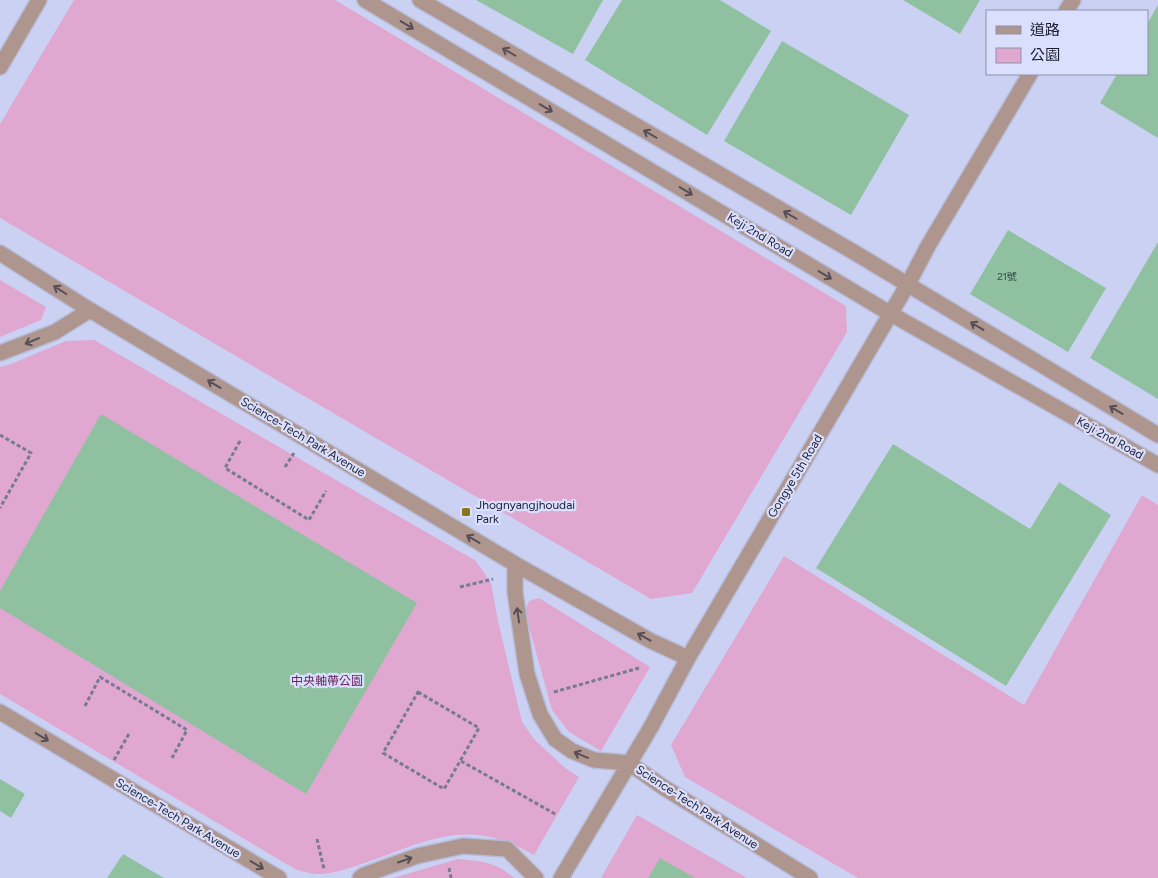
<svg xmlns="http://www.w3.org/2000/svg" width="1158" height="878" viewBox="0 0 1158 878" font-family="Figtree,'Noto Sans TC',sans-serif">
<rect width="100%" height="100%" fill="#d9dffd"/>
<path fill="#cbd1f3" fill-rule="evenodd" d="M0 0H1158V878H0ZM987 11H1147V74H987Z"/>
<path fill="#e0a7d1" d="M74 0H335L846 306 847 332 692 593 651 599 0 218V124Z
M0 280 46 307 41 320 0 337Z
M94 340 476 561 491 583 498 621 522 722 534 739 565 768 579 777 534 855C470 818 434 838 370 861 353 867 335 874 318 874 311 874 302 871 295 869L0 694V367L11 364 66 341Z
M1142 495 1158 505V878H858L685 777 671 745 784 556 1024 705Z
M539 598 650 667 601 751 569 732 552 710 525 612 529 601Z
M637 815 747 878H601Z
M458 859C481 861 496 862 514 878H393Z"/>
<path fill="#8fc1a1" d="M476 0H603L573 54Z
M622 0H720L771 31 707 135 585 60Z
M903 0H980L960 34Z
M1158 5V138L1100 103 1117 74H1147V24Z
M782 41 909 115 851 215 724 141Z
M1008 230 1106 288 1068 352 970 294Z
M1158 242V399L1090 358Z
M101 414 417 603 306 794 0 608V591Z
M893 444 1030 529 1059 482 1111 515 1006 686 816 568Z
M0 779 25 794 11 818 0 811Z
M123 854 164 878H107Z
M660 858 695 878H648Z"/>
<g fill="none" stroke-linecap="round" stroke-linejoin="round">
<g stroke="#b7bcd8" stroke-width="18">
<path id="minor" d="M365 0 891 314 1158 465
M420 0 852 251 1158 435
M1066 11 1073 0
M0 67 39 0
M0 253 90 310 515 564 651 641 688 658
M0 353 55 332 90 310
M515 564V592L527 674 540 714 555 739 572 751 594 760 629 763 663 787 810 878
M0 712 279 878
M360 878 364 875 417 856 463 846 507 849 536 878
M561 878 651 727 688 658 908 284 928 246 1030 74"/>
</g>
<path stroke="#767a92" stroke-width="3" stroke-dasharray="4 2.5" stroke-linecap="butt" d="M0 435 31 453 0 508
M240 441 225 468 309 520 326 491
M285 467 294 453
M460 587 493 579
M418 692 479 728 444 789 383 753Z
M554 692 639 668
M85 706 100 677 187 730 172 758
M114 760 130 732
M461 761 557 815
M317 839 324 869
M449 868 451 878"/>
<use href="#minor" stroke="#ae958e" stroke-width="15"/>
</g>
<defs><path id="oneway-shaft" d="M-6 0H5M1.5-3L5.5 0L1.5 3" fill="none" stroke-width="1.6" stroke-linecap="round" stroke-linejoin="round" transform="scale(1.25)"/></defs>
<g stroke="#564e56">
<use href="#oneway-shaft" transform="translate(407 25) rotate(31)"/>
<use href="#oneway-shaft" transform="translate(509 52) rotate(-150)"/>
<use href="#oneway-shaft" transform="translate(546 108) rotate(31)"/>
<use href="#oneway-shaft" transform="translate(650 134) rotate(-150)"/>
<use href="#oneway-shaft" transform="translate(686 191) rotate(31)"/>
<use href="#oneway-shaft" transform="translate(790 215) rotate(-150)"/>
<use href="#oneway-shaft" transform="translate(825 275) rotate(31)"/>
<use href="#oneway-shaft" transform="translate(60 290) rotate(-148)"/>
<use href="#oneway-shaft" transform="translate(977 326) rotate(-149)"/>
<use href="#oneway-shaft" transform="translate(32 341) rotate(157)"/>
<use href="#oneway-shaft" transform="translate(214 384) rotate(-149)"/>
<use href="#oneway-shaft" transform="translate(1116 410) rotate(-149)"/>
<use href="#oneway-shaft" transform="translate(473 539) rotate(-149)"/>
<use href="#oneway-shaft" transform="translate(518 615) rotate(-98)"/>
<use href="#oneway-shaft" transform="translate(644 637) rotate(-151)"/>
<use href="#oneway-shaft" transform="translate(42 737) rotate(31)"/>
<use href="#oneway-shaft" transform="translate(581 755) rotate(-157)"/>
<use href="#oneway-shaft" transform="translate(405 860) rotate(-19)"/>
<use href="#oneway-shaft" transform="translate(257 865) rotate(31)"/>
</g>
<rect fill="#89761a" stroke="#d9dffd" stroke-width="2" x="461" y="507" width="10" height="10" rx="2.5"/>
<g text-anchor="middle" stroke-width="4.5" stroke-linejoin="round" paint-order="stroke">
<g font-size="10" fill="#39474c">
<text x="1007" y="280">21號</text>
</g>
<g font-size="12" fill="#1c1e30" stroke="#d9dffd">
<text transform="translate(760 235) rotate(31)" y="4">Keji 2nd Road</text>
<text transform="translate(303 437) rotate(31)" y="4">Science-Tech Park Avenue</text>
<text transform="translate(1110 438) rotate(29)" y="4">Keji 2nd Road</text>
<text transform="translate(795 476) rotate(-59)" y="4">Gongye 5th Road</text>
<text transform="translate(697 807) rotate(33)" y="4">Science-Tech Park Avenue</text>
<text transform="translate(178 818) rotate(31)" y="4">Science-Tech Park Avenue</text>
</g>
<g font-size="12" fill="#1c1e30" stroke="#d9dffd" text-anchor="start">
<text x="476" y="509">Jhognyangjhoudai<tspan x="476" dy="14">Park</tspan></text>
</g>
<g font-size="12" fill="#6c255e" stroke="#d9dffd">
<text x="327" y="685">中央軸帶公園</text>
</g>
</g>
<rect x="986" y="10" width="162" height="65" fill="#d9dffd" stroke="#8d92ab"/>
<rect x="996" y="26" width="25" height="8" fill="#ae958e" stroke="#8d92ab"/>
<text x="1030" y="35" font-size="15" fill="#1c1e30">道路</text>
<rect x="996" y="48" width="25" height="15" fill="#e0a7d1" stroke="#8d92ab"/>
<text x="1030" y="60" font-size="15" fill="#1c1e30">公園</text>
</svg>
